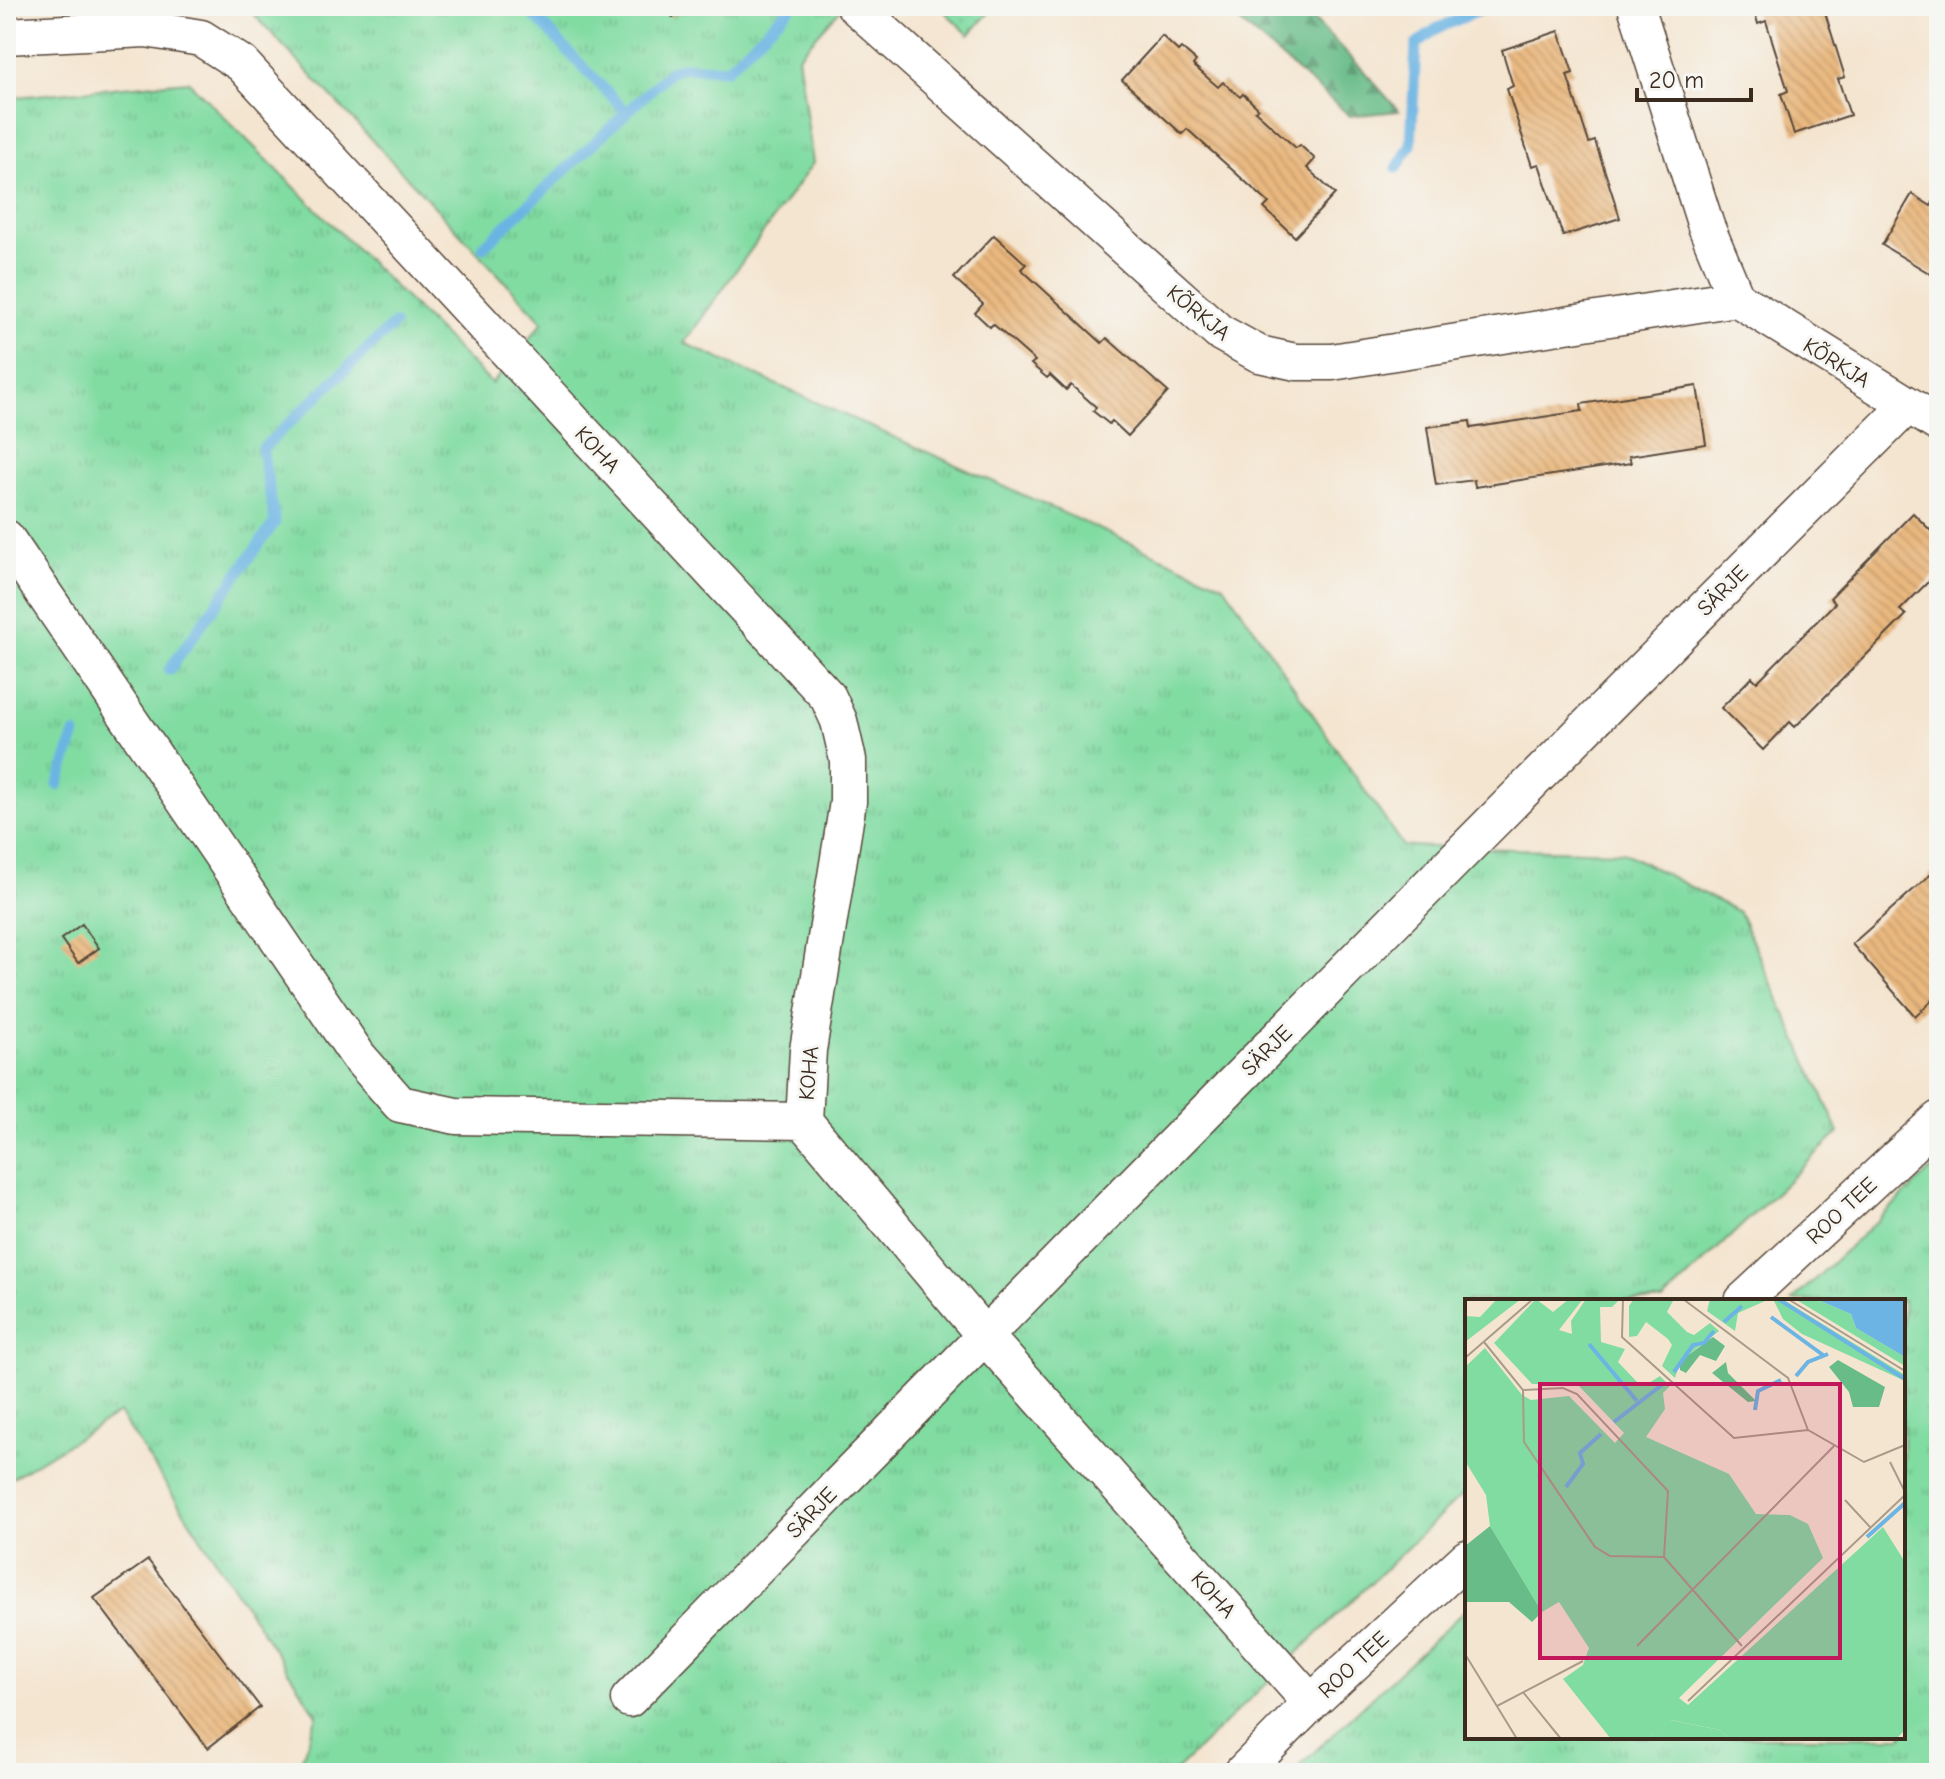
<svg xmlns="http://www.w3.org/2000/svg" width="1945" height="1779" viewBox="0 0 1945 1779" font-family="'Comic Neue',sans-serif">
<defs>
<pattern id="grass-tufts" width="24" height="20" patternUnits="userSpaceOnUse" patternTransform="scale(2)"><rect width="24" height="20" fill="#81dca2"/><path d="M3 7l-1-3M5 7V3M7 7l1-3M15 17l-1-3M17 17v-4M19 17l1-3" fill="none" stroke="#70bd8b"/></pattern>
<pattern id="forest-firs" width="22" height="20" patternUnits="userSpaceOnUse" patternTransform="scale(2)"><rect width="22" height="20" fill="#68bc88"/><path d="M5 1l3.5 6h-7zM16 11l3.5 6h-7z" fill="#57996f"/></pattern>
<pattern id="park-dots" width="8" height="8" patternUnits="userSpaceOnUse" patternTransform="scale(2)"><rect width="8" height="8" fill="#81dca2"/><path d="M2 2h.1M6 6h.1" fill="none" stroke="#70bd8b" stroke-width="1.8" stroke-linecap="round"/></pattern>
<pattern id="building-back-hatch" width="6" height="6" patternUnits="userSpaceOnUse" patternTransform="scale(2)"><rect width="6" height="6" fill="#e9b87f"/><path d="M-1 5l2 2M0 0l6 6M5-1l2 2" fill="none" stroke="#c99e6d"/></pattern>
</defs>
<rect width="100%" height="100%" fill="#f6f6f2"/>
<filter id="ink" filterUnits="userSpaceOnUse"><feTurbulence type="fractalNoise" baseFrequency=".0125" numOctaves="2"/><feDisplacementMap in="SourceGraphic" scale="16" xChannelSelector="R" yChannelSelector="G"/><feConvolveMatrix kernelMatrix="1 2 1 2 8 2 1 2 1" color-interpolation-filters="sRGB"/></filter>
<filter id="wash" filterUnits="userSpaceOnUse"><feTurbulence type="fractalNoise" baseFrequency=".006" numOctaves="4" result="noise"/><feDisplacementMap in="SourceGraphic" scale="32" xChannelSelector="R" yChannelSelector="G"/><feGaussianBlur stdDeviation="1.8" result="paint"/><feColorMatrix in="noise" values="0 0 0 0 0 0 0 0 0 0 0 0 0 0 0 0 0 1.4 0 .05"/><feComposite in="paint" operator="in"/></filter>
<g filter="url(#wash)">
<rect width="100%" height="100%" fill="#f4e5d0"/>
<path fill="url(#grass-tufts)" stroke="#5e8360" stroke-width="2" d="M246 6H661L673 17 684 6H836L840 10 798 56 813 163 684 343 1224 585 1403 846 1623 852 1739 912 1839 1132 1663 1301H1467V1490L1173 1773H297L317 1715 119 1413 10 1479 6 1472V98L188 81 492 384 543 322Z
M1939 1162V1773H1292L1467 1608V1737H1903V1301H1792Z"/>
<path fill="url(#forest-firs)" stroke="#527353" stroke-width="2" d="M1221 6H1300L1361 68 1399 111 1350 116Z"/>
<path fill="url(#park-dots)" stroke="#5e8360" stroke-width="2" d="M939 6H995L969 35Z"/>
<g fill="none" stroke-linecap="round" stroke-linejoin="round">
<path stroke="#6bb4e3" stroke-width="11" d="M525 6 626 112
M1397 168 1411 145 1416 45 1436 29 1490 6
M483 247 671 71 683 67 727 69 792 6
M169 670 275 522 262 449 394 324
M58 785 75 734"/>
</g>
<g id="blocks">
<path fill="url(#building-back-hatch)" d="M661 6H684L673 17Z
M1753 6H1823L1845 77 1838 79 1850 115 1794 134 1781 94 1788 91 1766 21 1758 24Z
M1559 31 1573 73 1567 75 1589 143 1595 141 1620 218 1563 236 1539 164 1532 166 1507 89 1513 86 1502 50Z
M1162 36 1178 51 1181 48 1196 61 1193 65 1218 87 1223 82 1240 97 1243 94 1258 108 1255 111 1296 148 1300 145 1315 159 1307 168 1335 194 1295 237 1264 208 1269 203 1187 129 1182 134 1122 80Z
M1912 194 1931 206 1933 202 1939 205V279L1882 245Z
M994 235 1026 264 1021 269 1102 343 1107 338 1168 392 1128 436 1112 421 1109 424 1093 411 1096 407 1071 385 1066 390 1050 375 1047 378 1031 364 1035 361 993 324 990 327 975 313 983 304 954 278Z
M1697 386 1706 444 1629 456 1631 463 1475 487 1474 480 1436 485 1427 427 1470 421 1471 428 1582 411 1581 404Z
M1913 513 1939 539V571L1900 610 1906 615 1795 727 1790 722 1763 750 1721 708 1752 677 1757 682 1835 603 1830 598Z
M1939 867V994L1915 1016 1852 944Z
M82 924 99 948 78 963 61 939Z
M148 1560 260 1707 208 1748 94 1598Z"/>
</g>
</g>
<g filter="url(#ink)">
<use href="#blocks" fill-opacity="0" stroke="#574639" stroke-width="2"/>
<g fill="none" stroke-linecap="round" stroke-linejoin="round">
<g stroke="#574639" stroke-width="39">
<path id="street" d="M855 6 1219 332 1259 354 1296 362H1332L1736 298 1939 424
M1636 6 1706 226 1736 298
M6 36 146 29 201 38 242 64 828 697 839 721 848 760V802L808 1050 804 1121
M6 538 358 1056 400 1104 456 1116 804 1121 984 1335 1311 1703
M1743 1301 1939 1119
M629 1699C1053 1265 1478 834 1907 406
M1242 1773 1311 1703 1467 1558"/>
</g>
<use href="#street" stroke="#fff" stroke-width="36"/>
</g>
</g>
<g text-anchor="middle" stroke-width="6" stroke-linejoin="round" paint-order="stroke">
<g font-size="22" fill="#3b2a1e" stroke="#f6f6f2">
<text transform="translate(1199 312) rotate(39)" y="8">KÕRKJA</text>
<text transform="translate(1837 362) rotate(32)" y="8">KÕRKJA</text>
<text transform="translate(598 449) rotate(47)" y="8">KOHA</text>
<text transform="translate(1722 590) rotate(-45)" y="8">SÄRJE</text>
<text transform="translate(1266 1050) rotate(-45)" y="8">SÄRJE</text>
<text transform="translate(808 1073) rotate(-85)" y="8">KOHA</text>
<text transform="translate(1841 1210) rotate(-43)" y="8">ROO TEE</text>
<text transform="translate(811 1512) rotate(-46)" y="8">SÄRJE</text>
<text transform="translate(1214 1594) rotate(48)" y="8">KOHA</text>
<text transform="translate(1353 1664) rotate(-43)" y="8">ROO TEE</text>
</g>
</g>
<g transform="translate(1465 1299)">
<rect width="440" height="440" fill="#f4e5d0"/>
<path d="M32 0H56L0 43V17L15 18ZM71 0 88 13 104 0H118L94 31 107 35 106 22 121 0H155L147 8H135L136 43 160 50 153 63 173 84 179 87 195 77 205 87 198 94 200 110 181 138 264 175 291 215 325 216 343 225 358 259 214 399 223 406 418 228 440 263V431L431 440H265L255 431 206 421 182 440H146L98 380 118 366 124 349 94 303 77 313 25 227 21 196 0 162V68L20 49 57 96 66 101 104 97 150 144 159 134 113 86 67 85 29 44ZM169 0H209L202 13 222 33 229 36 245 24 254 32 215 62 210 79 197 67 207 46 203 40 181 23 172 37 164 38V7ZM245 0H299L300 2 273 14 270 32 242 12ZM308 0H317L440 76V82L337 35 318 20ZM330 0H351L386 15 391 29 440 58V67Z" fill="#81dca2"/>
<path d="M248 38 260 47 251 62 235 56 221 74 215 71V62ZM373 61 420 88 414 108H388L384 93 364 68ZM261 63 263 74 291 102 283 103 247 74ZM25 227 77 313 67 323 44 303H0V247Z" fill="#68bc88"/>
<path d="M205 421 255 431 265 440H182Z" fill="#81dca2"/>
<path d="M351 0H440V58L391 29 386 15Z" fill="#6bb4e3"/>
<path fill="none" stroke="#6bb4e3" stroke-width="4" d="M313 0 440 80M306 18 358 56M259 23 277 7M124 45 172 102M209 73 228 46 239 44 249 32M331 77 343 63 363 55M290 111 293 92 316 81M149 123 198 85M101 188 118 165 115 154 136 135M402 238 440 204"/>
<path fill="none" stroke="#aa9a89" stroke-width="2" d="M158 0 157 38 269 139 343 131 399 163 440 146M218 0 323 79 343 131M323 0 440 72M19 43 58 91 59 143 130 248 145 257 199 258 277 347M0 59 68 0M58 91 98 89 112 95 203 192 199 258M425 163 440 193M380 201 405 228M172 347 369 147M0 355 52 440M58 393 96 440M223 402 440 196M32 407 118 362"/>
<path fill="#c2185b" fill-opacity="0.15" stroke="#c2185b" stroke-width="4" d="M75 85H375V359H75Z"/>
<rect width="440" height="440" fill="none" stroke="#3b2a1e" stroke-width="4"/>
</g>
<rect width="1945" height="1779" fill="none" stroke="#f6f6f2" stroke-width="32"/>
<path d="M1637 88v12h114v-12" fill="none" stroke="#3b2a1e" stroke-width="4"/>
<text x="1649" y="88" font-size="24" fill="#3b2a1e" stroke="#f6f6f2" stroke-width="6" paint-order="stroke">20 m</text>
</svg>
